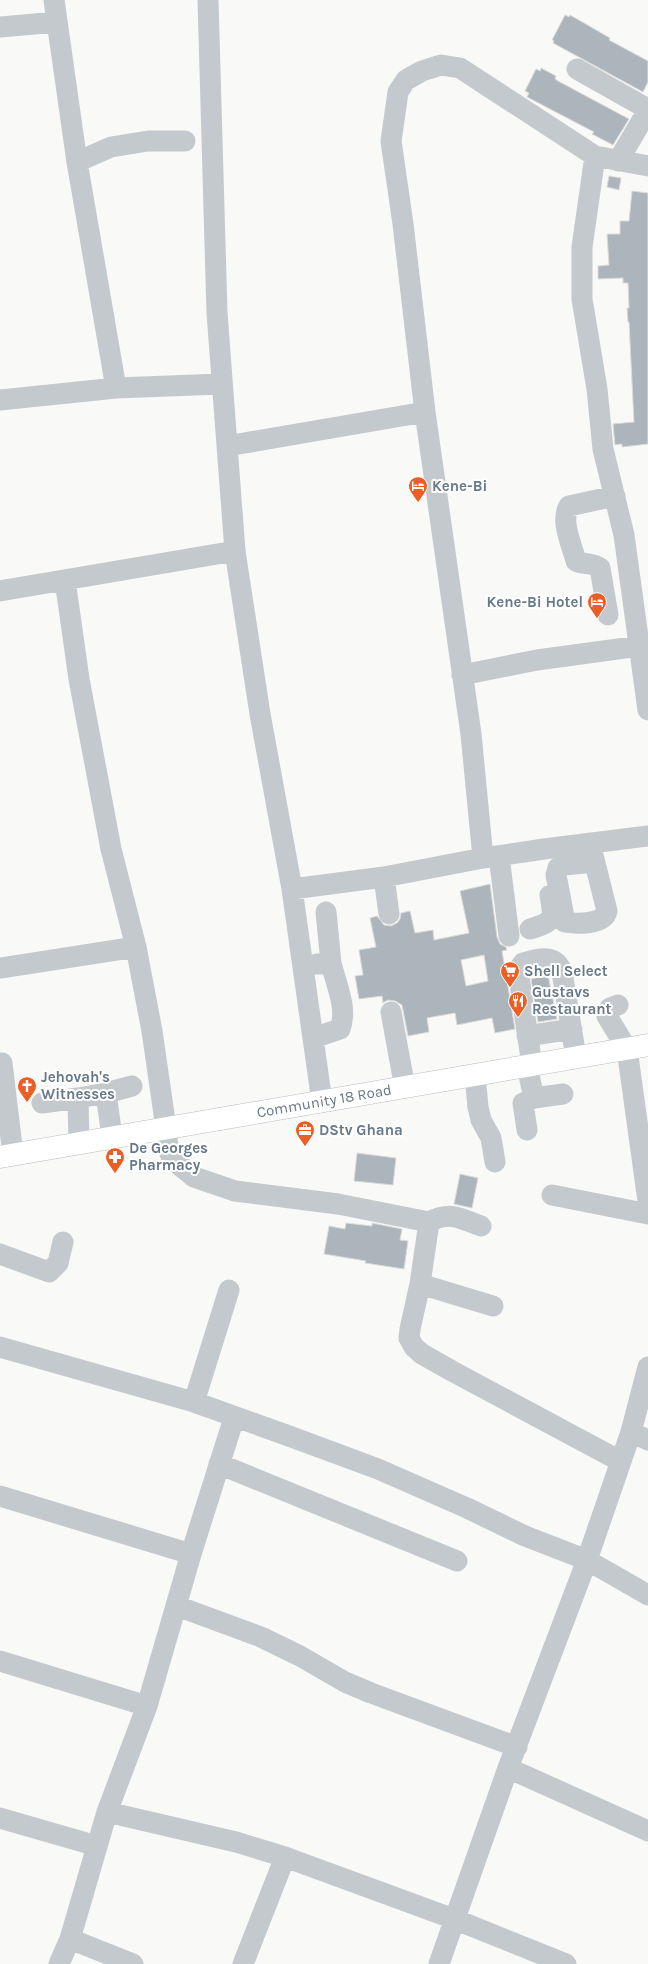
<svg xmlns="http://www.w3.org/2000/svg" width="648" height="1964" viewBox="0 0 648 1964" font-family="Karla,sans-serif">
<rect width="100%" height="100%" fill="#f9f9f7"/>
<path fill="#adb5bc" stroke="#dbdbd9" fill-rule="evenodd" d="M565 15 569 17 570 15 584 23 610 38 609 40 648 61V82L643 92 553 43 554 41 552 40Z
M541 68 556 76 555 79 558 81 629 119 613 145 592 134 594 132 527 97 529 93 525 91 536 69 540 71Z
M609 176 621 178 619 190 607 187Z
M632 191 648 193V444L622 447V444L615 445 613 424 634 422 629 322H628L627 308H629L628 283H623V278L598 279V266L609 265 607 234H620V221H629Z
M490 884 497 937 500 944 506 947 507 950 502 951 515 1029 495 1033 492 1018 457 1025 455 1013 427 1018 429 1032 408 1036 402 1005 395 1001 388 1000 383 1003 382 996 359 999 355 976 363 975 359 950 376 947 370 918 377 916 384 925 391 926 397 923 400 919 401 913 410 911 415 933 433 930 434 940 469 933 460 891ZM484 955 488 981 466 986 461 960Z
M548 975 557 1019 538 1022 531 979Z
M357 1153 396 1158 393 1185 354 1181Z
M460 1174 478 1178 472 1208 454 1204Z
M346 1223 372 1226V1223L402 1229 400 1240 408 1241 404 1269 365 1263 366 1261 324 1254 329 1226 345 1229Z"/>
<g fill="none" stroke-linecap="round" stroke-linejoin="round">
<g stroke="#b8bcc0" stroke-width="23">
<g id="major">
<path id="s1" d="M0 1157 648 1045"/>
</g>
</g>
<path stroke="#c4c9cd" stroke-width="21" d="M54 0 77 162 116 388
M208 0 217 313 235 551 260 714 292 889 322 1102
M0 27 57 22
M577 69 648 109
M595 156 582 247V299L597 389 603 449 624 535 648 710
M618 161 648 110
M77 162 111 147 148 141H185
M0 400 116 388 221 384
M227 446 425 412
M65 580 79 679 111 849 136 947 152 1031 166 1128 168 1148 172 1159 194 1177 235 1191 338 1204 429 1222 420 1284 410 1329 409 1338 414 1347 422 1354 452 1371 620 1461
M0 591 235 551
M608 615 600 568C593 562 584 565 576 561 572 545 560 521 569 506L615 496
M462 675 537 660 648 645
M590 843 607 911C604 925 576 924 565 922L556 875 558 868 564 865 595 862
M499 856 509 936
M483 858 471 734 425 412 403 224 391 141 398 92 406 80 422 71 441 65 460 68 595 156 648 166
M384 877 389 914
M292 889 384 877 483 858 544 849 648 836
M530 929C555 921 554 920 550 895
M317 964 331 963 326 912
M0 968 136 947
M618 1005 610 1008 607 1016 627 1049 648 1201
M391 1012 405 1088
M527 1036 572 1029
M313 1038 340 1029C348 1009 336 984 331 963
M2 1063 13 1155
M532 1065 518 970 523 963C534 960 551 954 559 966 562 969 562 975 563 978L576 1057
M527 1066 534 1098 563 1094
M475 1075 478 1107 481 1120 491 1138 495 1162
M106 1093 132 1086
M42 1103 78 1098
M527 1130 523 1103 534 1098
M79 1143 78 1098 106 1093 112 1137
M552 1195 648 1214
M429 1222C450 1211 460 1218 481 1226
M0 1254 49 1272 58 1263 63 1242
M420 1284 493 1306
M0 1347 194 1402 289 1436 378 1469 467 1508 525 1536 587 1560 648 1595
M194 1402 229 1290
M631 1432 648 1440
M219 1464 457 1561
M0 1496 191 1554
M177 1606 261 1637 300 1656 345 1682 371 1693 517 1747
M0 1661 147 1706
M508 1768 648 1831
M107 1812 236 1842 285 1857 454 1919 566 1964
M0 1818 97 1846
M70 1939 133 1964
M59 1964 70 1939 107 1812 147 1706 191 1554 234 1418
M243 1964 285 1857
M439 1964 508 1768 587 1560 631 1432 648 1367"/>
<use href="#major" stroke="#fff" stroke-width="22"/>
</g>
<defs>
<g id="hotel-pin" transform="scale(1)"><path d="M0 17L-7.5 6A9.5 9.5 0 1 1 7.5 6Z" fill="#eb5e25" stroke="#fff"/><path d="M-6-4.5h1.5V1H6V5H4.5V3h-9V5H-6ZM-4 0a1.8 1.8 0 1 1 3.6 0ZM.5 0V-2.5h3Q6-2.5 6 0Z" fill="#fff"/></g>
<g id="supermarket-pin" transform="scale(1)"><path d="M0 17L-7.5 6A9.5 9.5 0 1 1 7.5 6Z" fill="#eb5e25" stroke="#fff"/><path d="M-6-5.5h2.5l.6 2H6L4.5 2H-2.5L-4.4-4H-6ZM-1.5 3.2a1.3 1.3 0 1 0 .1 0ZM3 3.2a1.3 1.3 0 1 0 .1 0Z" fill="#fff"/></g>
<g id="restaurant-pin" transform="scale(1)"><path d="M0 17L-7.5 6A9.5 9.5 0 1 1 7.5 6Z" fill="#eb5e25" stroke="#fff"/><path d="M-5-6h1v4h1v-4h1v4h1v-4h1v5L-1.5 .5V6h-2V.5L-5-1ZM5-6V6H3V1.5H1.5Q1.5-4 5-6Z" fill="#fff"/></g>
<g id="church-pin" transform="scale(1)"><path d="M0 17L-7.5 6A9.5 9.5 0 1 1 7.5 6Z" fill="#eb5e25" stroke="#fff"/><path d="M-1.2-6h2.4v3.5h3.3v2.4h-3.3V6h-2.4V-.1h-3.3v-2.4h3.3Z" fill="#fff"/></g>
<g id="office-pin" transform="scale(1)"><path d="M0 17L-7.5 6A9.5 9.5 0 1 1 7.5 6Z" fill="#eb5e25" stroke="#fff"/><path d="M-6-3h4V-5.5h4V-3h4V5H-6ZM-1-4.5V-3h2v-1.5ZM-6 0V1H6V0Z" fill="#fff"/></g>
<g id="pharmacy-pin" transform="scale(1)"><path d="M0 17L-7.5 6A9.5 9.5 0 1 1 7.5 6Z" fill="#eb5e25" stroke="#fff"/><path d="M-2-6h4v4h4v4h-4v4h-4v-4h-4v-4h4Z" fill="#fff"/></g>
</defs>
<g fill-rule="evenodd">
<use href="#hotel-pin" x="418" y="486"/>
<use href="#hotel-pin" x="597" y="602"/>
<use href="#supermarket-pin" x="510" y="971"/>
<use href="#restaurant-pin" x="518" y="1001"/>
<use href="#church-pin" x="27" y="1086"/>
<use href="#office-pin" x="305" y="1130"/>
<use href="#pharmacy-pin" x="115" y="1157"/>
</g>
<g text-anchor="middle" stroke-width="4" stroke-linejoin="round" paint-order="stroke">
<g font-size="15" font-weight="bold" fill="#677889" stroke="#fff" text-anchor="start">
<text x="432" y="491">Kene-Bi</text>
<text x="583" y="607" text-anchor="end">Kene-Bi Hotel</text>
<text x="524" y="976">Shell Select</text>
<text x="532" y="997">Gustavs<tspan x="532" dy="17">Restaurant</tspan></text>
<text x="41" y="1082">Jehovah's<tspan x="41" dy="17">Witnesses</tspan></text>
<text x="319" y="1135">DStv Ghana</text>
<text x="129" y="1153">De Georges<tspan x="129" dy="17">Pharmacy</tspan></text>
</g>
<g font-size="15" fill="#677889" stroke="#fff">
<text dy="5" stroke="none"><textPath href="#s1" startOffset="329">Community 18 Road</textPath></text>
</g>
</g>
</svg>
